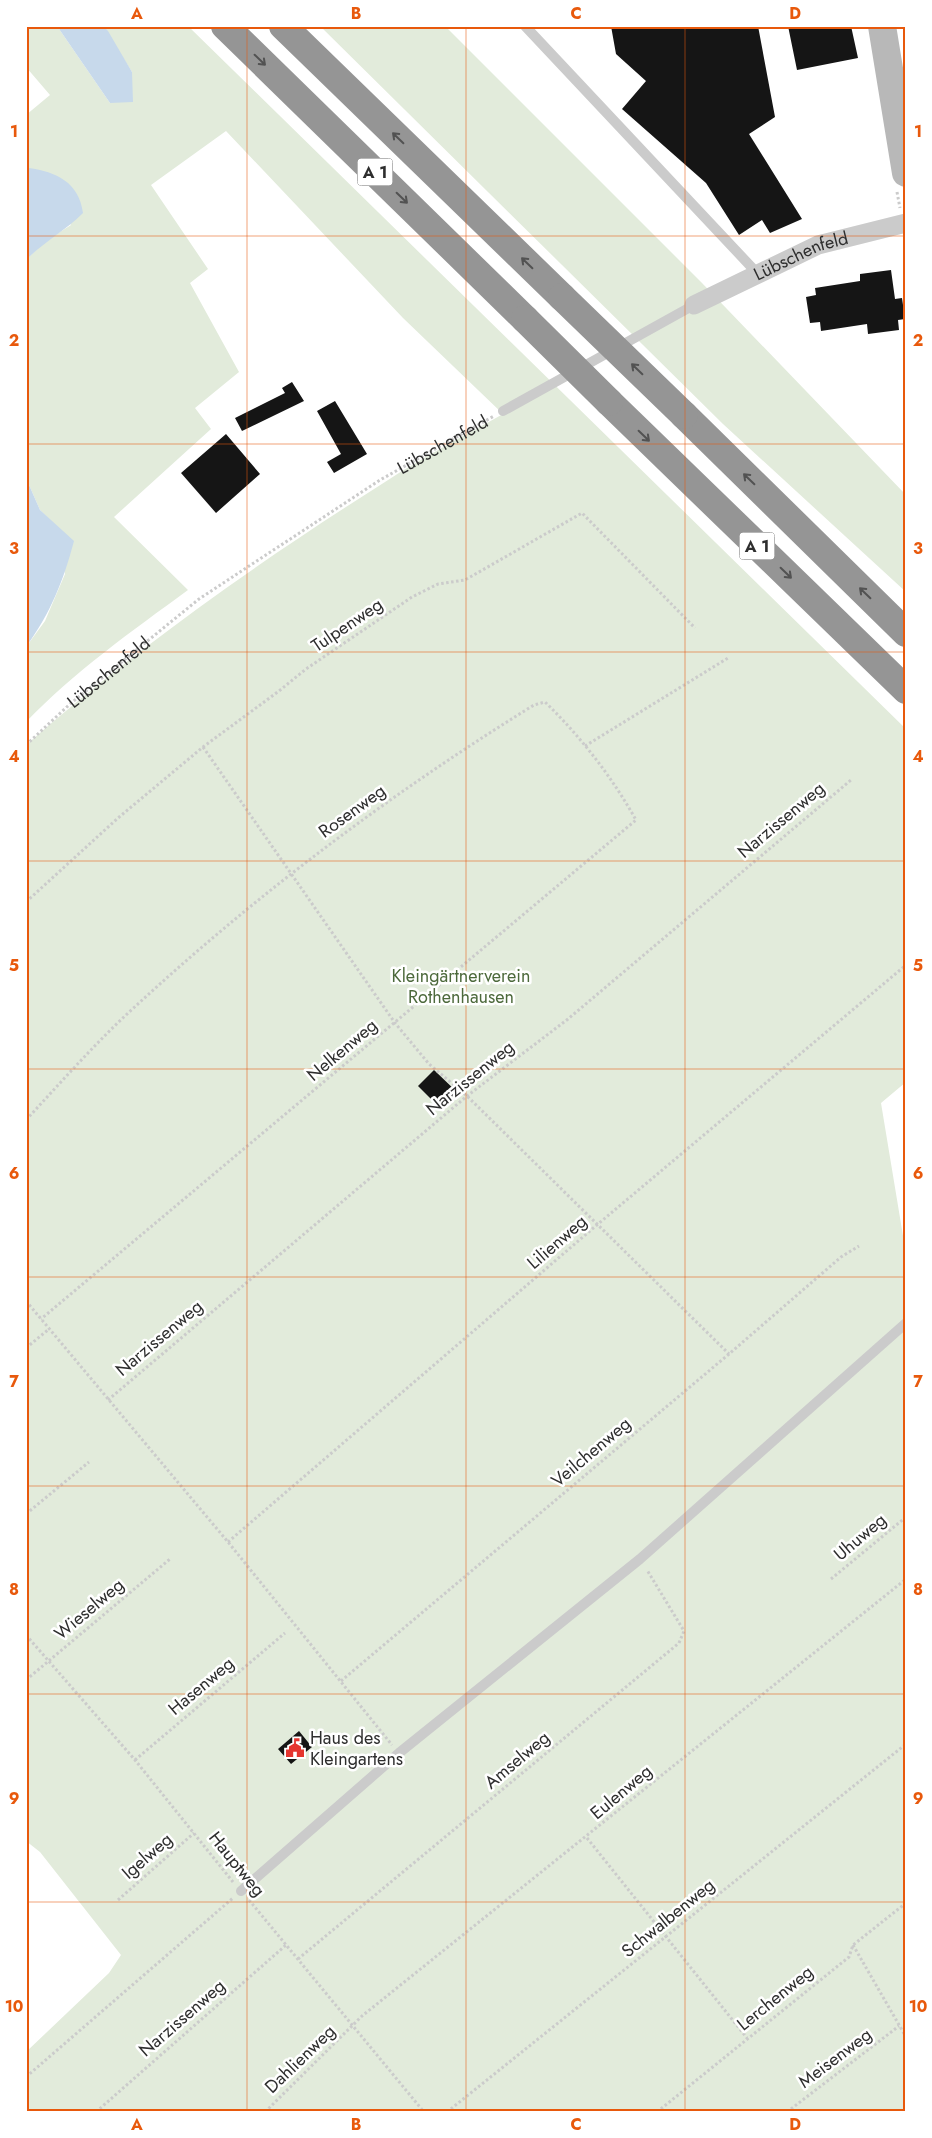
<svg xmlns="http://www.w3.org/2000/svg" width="932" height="2138" viewBox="0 0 932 2138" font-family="Jost,sans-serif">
<rect width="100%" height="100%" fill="#fff"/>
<path fill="#e2ebdb" d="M26 26H57L110 103 132 72 103 26H188L906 729V1082L881 1103 906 1254V2112H26V2052L109 1973 121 1955 40 1852 26 1841V745C138 647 260 561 385 482 423 457 464 436 503 414L403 318 226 131 151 185 208 269 190 283 239 372 195 408 211 429 114 517 188 590C132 631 74 672 26 722V647L45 621 65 574 52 522 40 510 26 478V260L44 242 71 225 29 168 26 171V115L50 95 26 67Z
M320 26H445L702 283 906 495V592L723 424Z"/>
<path fill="#c7d9eb" d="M57 26H103L108 31 132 72 133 102 110 103Z
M29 168C56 172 79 182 83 213 65 231 45 241 26 260V171Z
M26 478 40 510 74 541C63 582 51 612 26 647Z"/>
<path fill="#151515" d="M611 26H758L775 117 749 134 802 219 770 233 762 220 739 235 706 183 622 109 646 81 616 54Z
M788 26H851L858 58 797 70Z
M891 270 895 299 902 298 905 319 898 320 899 330 868 334 867 324 821 331 820 322 810 323 806 297 816 295 815 288 860 281V274Z
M292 382 304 401 242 431 235 418 285 393 282 388Z
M335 401 367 454 334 473 327 462 341 454 317 411Z
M226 434 260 474 216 513 181 473Z
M434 1070 457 1092 440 1108 418 1086Z
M299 1731 312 1747 291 1764 278 1749Z"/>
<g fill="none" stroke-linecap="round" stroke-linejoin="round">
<g stroke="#cbcbcb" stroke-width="3" stroke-dasharray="2.5 2.5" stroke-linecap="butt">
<path d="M897 192 900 208"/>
<path id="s1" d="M26 745 70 704 199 599 380 480 494 416"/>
<path d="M585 746 728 658"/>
<path d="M203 747 395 1023 429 1064 467 1096 729 1354"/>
<path d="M26 902 118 818 203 747 279 691 306 669 412 597 438 584 465 580 582 513 695 628"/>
<path d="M26 1120C63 1080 99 1039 139 1003 261 891 393 792 534 705L545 702C581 737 612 777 636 820L41 1319"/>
<path d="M26 1301 228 1542 392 1745"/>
<path d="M26 1348 49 1329"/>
<path d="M108 1400 467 1096 568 1019 851 780"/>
<path d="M26 1514 89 1462"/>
<path d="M228 1542 598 1224 906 965"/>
<path d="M831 1579 906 1517"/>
<path d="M26 1635 135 1760 233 1882"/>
<path d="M26 1680 170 1559"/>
<path d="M341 1681 729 1354 841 1257 859 1246"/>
<path d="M135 1760 285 1633"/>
<path d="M587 1838 747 2038"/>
<path d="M118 1900 194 1833"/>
<path d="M249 1900 424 2112"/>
<path d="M853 1945 906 2037"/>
<path d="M298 1959 679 1643 684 1631 647 1570"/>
<path d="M26 2077 233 1898"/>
<path d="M96 2112 286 1945"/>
<path d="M265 2112 362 2016 906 1579"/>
<path d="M447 2112 906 1744"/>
<path d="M657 2112 849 1957 853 1945 906 1903"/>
<path d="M787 2112 899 2026"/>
</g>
<path stroke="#cbcbcb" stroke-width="10" d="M525 26 757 273
M503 411 694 305
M241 1891 399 1753 640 1559 906 1323"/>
<path stroke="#cbcbcb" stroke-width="19" id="s2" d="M694 305 818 245 906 223"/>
<path stroke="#b8b8b8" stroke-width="28" d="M882 26 906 173"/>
<path stroke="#959595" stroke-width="28" d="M225 26 525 319
M283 26 562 297
M609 402 906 690
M684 415 906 633"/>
<path stroke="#959595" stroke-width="28" d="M562 297 684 415
M525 319 609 402"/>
</g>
<defs><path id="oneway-shaft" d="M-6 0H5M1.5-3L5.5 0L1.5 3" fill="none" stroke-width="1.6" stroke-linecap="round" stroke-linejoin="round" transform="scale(1.25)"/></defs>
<g stroke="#525252">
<use href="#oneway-shaft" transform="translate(260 60) rotate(44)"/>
<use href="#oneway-shaft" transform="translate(398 138) rotate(-136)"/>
<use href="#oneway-shaft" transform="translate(402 198) rotate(44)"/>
<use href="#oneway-shaft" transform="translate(527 263) rotate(-136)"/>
<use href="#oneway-shaft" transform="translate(637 369) rotate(-136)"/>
<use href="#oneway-shaft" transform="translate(644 436) rotate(44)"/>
<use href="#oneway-shaft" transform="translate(749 479) rotate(-136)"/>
<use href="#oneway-shaft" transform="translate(786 573) rotate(44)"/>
<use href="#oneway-shaft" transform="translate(865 593) rotate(-136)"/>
</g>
<path fill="none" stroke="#e8590c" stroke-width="1" stroke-opacity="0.55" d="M247 26V2112M466 26V2112M685 26V2112M26 236H906M26 444H906M26 652H906M26 861H906M26 1069H906M26 1277H906M26 1486H906M26 1694H906M26 1902H906"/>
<defs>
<g id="civic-bare" transform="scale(1.5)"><path d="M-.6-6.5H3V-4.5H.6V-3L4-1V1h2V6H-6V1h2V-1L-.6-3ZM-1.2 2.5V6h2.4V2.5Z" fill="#e5352f" stroke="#fff" stroke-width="2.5" paint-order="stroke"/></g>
</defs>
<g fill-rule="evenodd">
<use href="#civic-bare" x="295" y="1748"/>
</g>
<g text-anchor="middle" stroke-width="5" stroke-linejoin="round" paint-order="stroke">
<g fill="#fff" stroke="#6d6d6d" stroke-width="1">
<rect x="357.5" y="158.5" width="35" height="27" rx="4"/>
<rect x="739.5" y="532.5" width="35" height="27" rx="4"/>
</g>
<g font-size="16" font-weight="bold" fill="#2e2e2e">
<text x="375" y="178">A 1</text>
<text x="757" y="552">A 1</text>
</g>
<g font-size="18" fill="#2e2e2e" stroke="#fff">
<text dy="6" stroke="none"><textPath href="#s2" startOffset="118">Lübschenfeld</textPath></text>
<text dy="6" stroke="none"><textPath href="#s1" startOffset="515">Lübschenfeld</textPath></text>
<text transform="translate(347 625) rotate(-34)" y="6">Tulpenweg</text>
<text dy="6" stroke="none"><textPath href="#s1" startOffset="110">Lübschenfeld</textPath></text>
<text transform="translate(352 811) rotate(-36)" y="6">Rosenweg</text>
<text transform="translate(781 820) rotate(-40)" y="6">Narzissenweg</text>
<text transform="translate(342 1050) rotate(-40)" y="6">Nelkenweg</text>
<text transform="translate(470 1078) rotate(-39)" y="6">Narzissenweg</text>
<text transform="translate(557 1242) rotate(-41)" y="6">Lilienweg</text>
<text transform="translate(159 1338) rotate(-40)" y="6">Narzissenweg</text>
<text transform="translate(591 1452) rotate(-40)" y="6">Veilchenweg</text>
<text transform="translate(860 1537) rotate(-40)" y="6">Uhuweg</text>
<text transform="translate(89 1609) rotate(-40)" y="6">Wieselweg</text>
<text transform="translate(201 1686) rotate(-40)" y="6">Hasenweg</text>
<text transform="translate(517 1760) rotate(-40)" y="6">Amselweg</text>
<text transform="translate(621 1792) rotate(-40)" y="6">Eulenweg</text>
<text transform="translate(147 1856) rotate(-41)" y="6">Igelweg</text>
<text transform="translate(237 1864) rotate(51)" y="6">Hauptweg</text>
<text transform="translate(668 1918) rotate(-39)" y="6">Schwalbenweg</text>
<text transform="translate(775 1998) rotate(-39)" y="6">Lerchenweg</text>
<text transform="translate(182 2018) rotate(-41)" y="6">Narzissenweg</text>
<text transform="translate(835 2058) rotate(-37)" y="6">Meisenweg</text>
<text transform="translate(300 2059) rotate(-44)" y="6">Dahlienweg</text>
</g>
<g font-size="18" fill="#4c693b" stroke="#fff">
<text x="461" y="982">Kleingärtnerverein<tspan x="461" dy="21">Rothenhausen</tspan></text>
</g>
<g font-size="18" fill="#2e2e2e" stroke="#fff" text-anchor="start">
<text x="310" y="1744">Haus des<tspan x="310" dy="21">Kleingartens</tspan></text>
</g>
</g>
<rect width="932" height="2138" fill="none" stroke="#ffffff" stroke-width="55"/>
<rect x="28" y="28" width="876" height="2082" fill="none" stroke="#e8590c" stroke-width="2"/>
<g font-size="16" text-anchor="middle" font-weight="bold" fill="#e8590c">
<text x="137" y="19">A</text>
<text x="356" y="19">B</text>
<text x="576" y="19">C</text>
<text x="795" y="19">D</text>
<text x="14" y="137">1</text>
<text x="918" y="137">1</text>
<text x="14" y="346">2</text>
<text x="918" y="346">2</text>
<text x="14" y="554">3</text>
<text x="918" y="554">3</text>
<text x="14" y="762">4</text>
<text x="918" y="762">4</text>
<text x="14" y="971">5</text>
<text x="918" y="971">5</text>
<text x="14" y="1179">6</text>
<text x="918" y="1179">6</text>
<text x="14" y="1387">7</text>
<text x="918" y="1387">7</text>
<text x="14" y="1595">8</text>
<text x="918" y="1595">8</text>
<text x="14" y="1804">9</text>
<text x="918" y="1804">9</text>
<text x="14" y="2012">10</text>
<text x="918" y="2012">10</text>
<text x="137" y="2130">A</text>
<text x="356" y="2130">B</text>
<text x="576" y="2130">C</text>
<text x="795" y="2130">D</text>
</g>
</svg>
